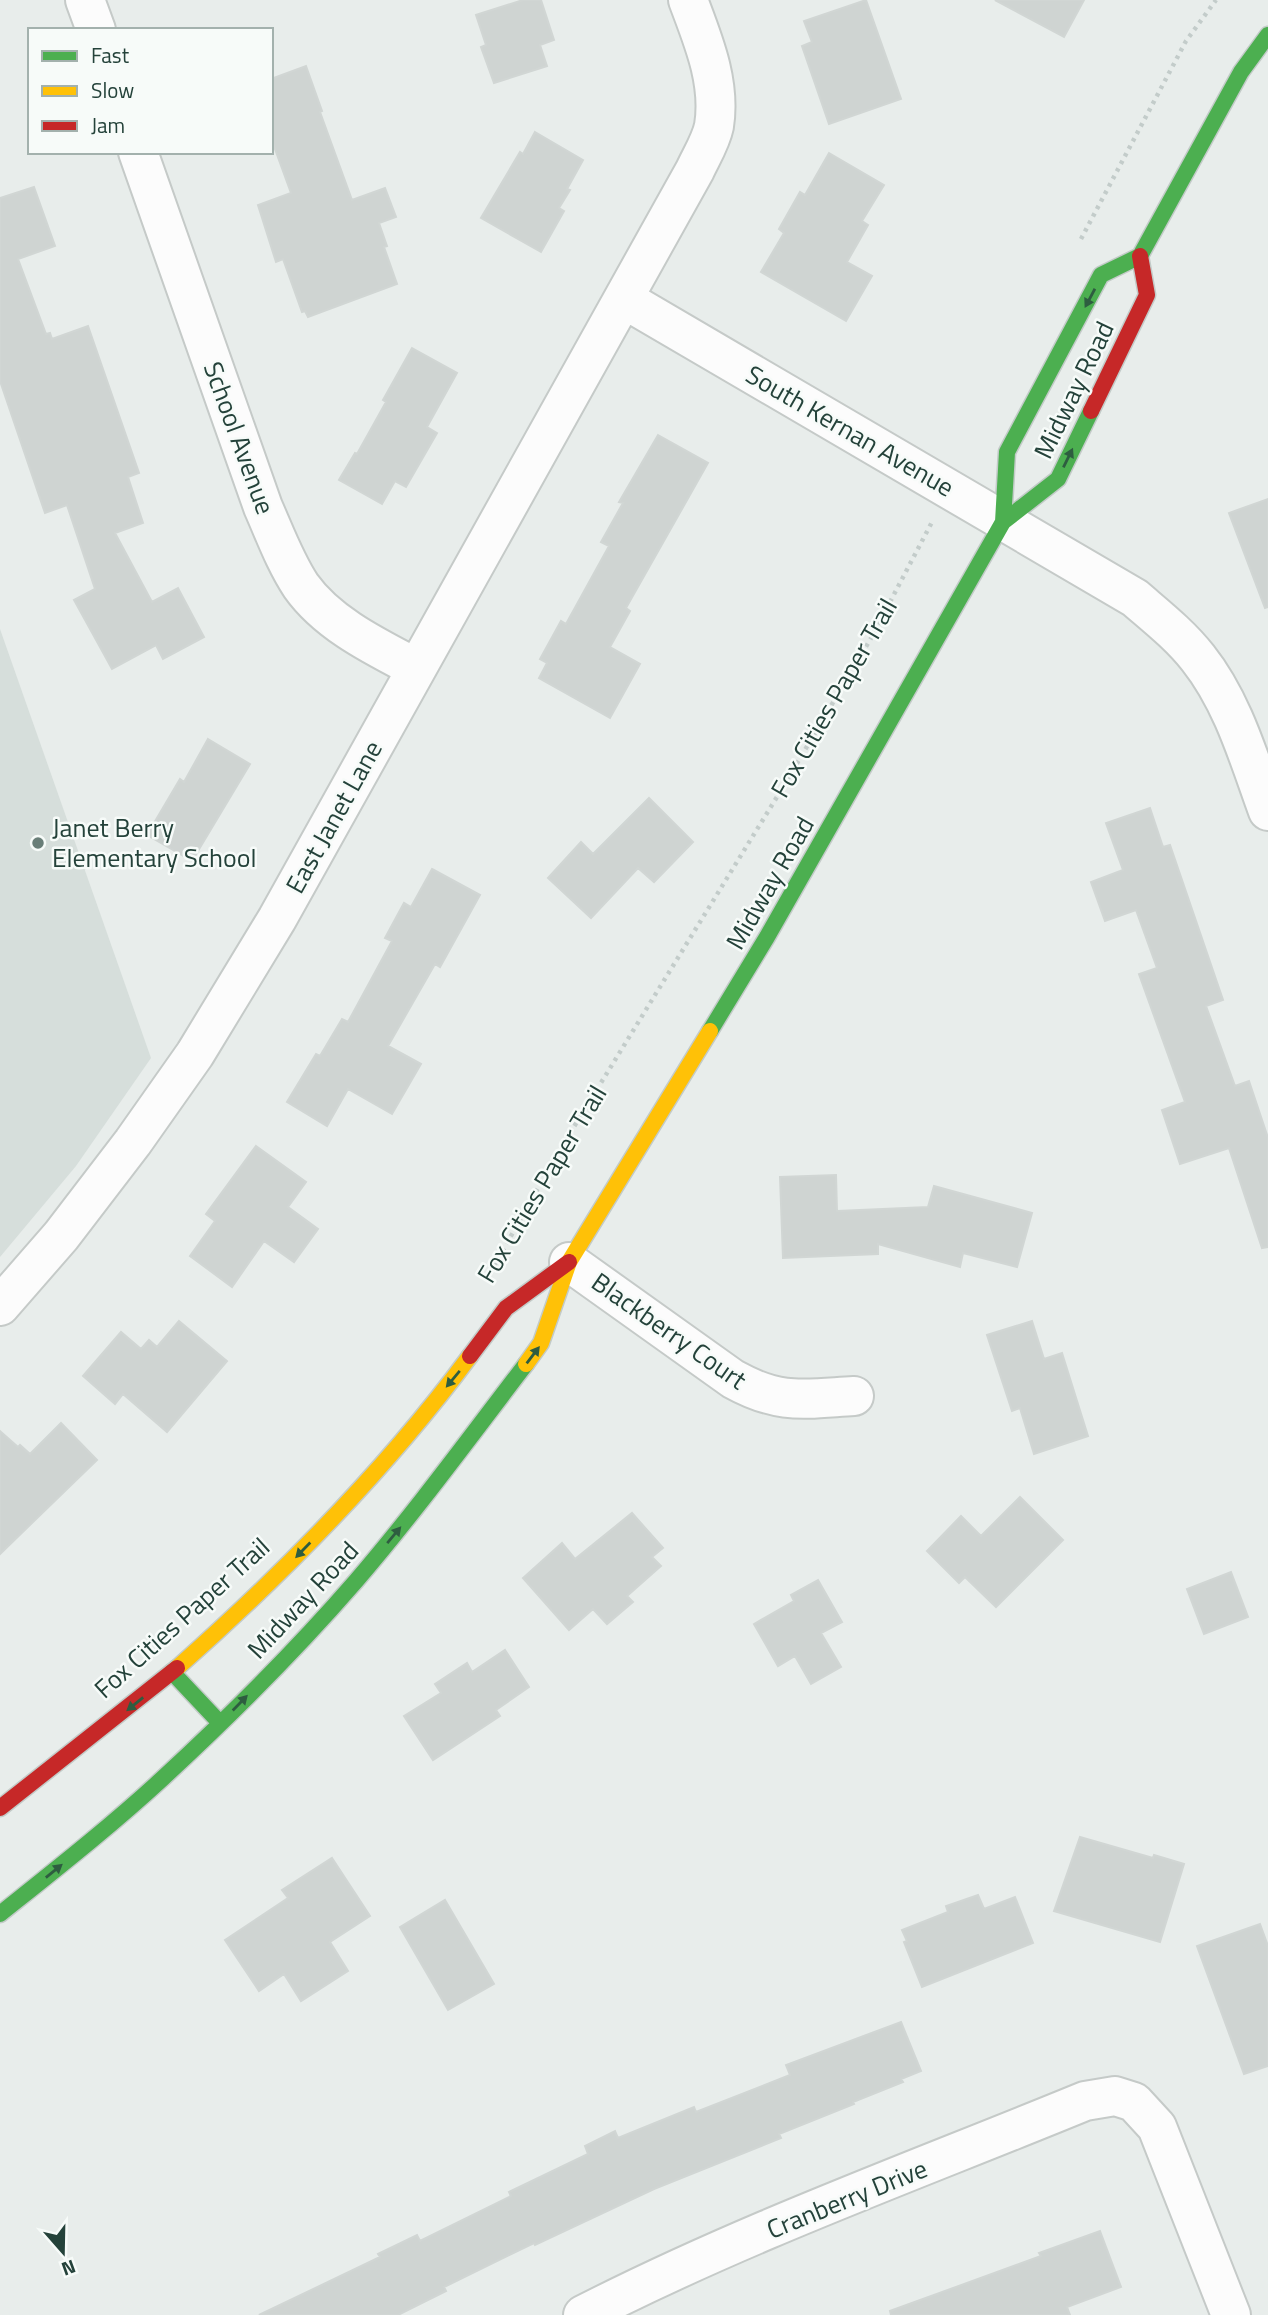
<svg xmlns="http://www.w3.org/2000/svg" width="1268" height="2315" viewBox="0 0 1268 2315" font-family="'Titillium Web',sans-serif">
<rect width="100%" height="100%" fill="#e8edeb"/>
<path fill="#d6dedb" d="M0 629 151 1058 76 1166 0 1257Z"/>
<path fill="#cfd4d2" stroke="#d1d6d4" stroke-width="2" d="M523 0H541L554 40 540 45 547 66 494 83 481 47 486 45 476 15Z
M866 0 901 99 829 124 802 46 812 42 804 21Z
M995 0H1084L1064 37Z
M306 66 322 111 320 112 352 200 385 188 396 217 379 223 387 246 384 247 397 284 308 317 305 311 302 312 283 259 276 262 258 205 291 193 271 138V79Z
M535 132 583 160 567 189 570 190 559 208 564 211 541 252 481 218 520 152 523 154Z
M829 153 884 185 862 221 868 225 847 262 872 276 846 321 761 272 784 233 779 229 800 192 805 195Z
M34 187 55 246 18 259 46 334 50 333 52 339 88 326 139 473 128 477 143 523 115 533 152 602 178 588 204 637 163 659 156 645 112 669 74 600 95 589 67 505 45 513 0 381V198Z
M412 348 457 373 427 427 437 433 406 487 395 481 382 504 339 480 355 453 357 454 386 402 383 400Z
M658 435 708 463 626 608 630 611 610 647 640 664 610 718 539 678 547 663 540 659 561 621 566 624 609 546 601 542 623 503 619 502Z
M1268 499V607L1265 608 1229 513Z
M208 739 250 764 192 861 147 835 180 779 184 782Z
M649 798 693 842 654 882 638 868 591 918 548 878 581 842 593 854Z
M1150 808 1163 847 1170 845 1223 1000 1206 1006 1235 1086 1249 1081 1268 1138V1247L1262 1248 1229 1148 1180 1164 1162 1110 1185 1102 1139 974 1157 968 1136 910 1105 921 1091 882 1123 870 1106 823Z
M432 869 480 895 440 967 435 964 388 1046 421 1064 392 1114 348 1089 327 1126 287 1102 316 1054 320 1056 342 1019 348 1022 392 941 385 938 404 903 411 907Z
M256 1146 306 1182 288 1207 318 1229 294 1262 264 1241 232 1287 190 1256 215 1221 206 1214Z
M836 1175 837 1211 928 1207 934 1186 1032 1213 1017 1267 963 1253 960 1267 878 1244V1254L783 1258 780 1177Z
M179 1321 227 1361 167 1432 123 1394 115 1404 83 1376 121 1332 141 1349 149 1340 157 1347Z
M1032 1321 1044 1359 1062 1353 1088 1436 1034 1454 1020 1408 1012 1411 987 1335Z
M61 1423 97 1460 0 1554V1431L18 1447 20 1445 30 1454Z
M1020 1497 1063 1540 996 1607 965 1577 959 1583 927 1551 961 1516 981 1536Z
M632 1513 663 1548 652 1557 661 1566 627 1596 633 1602 607 1624 593 1609 569 1630 523 1578 562 1543 575 1559Z
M1231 1572 1248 1617 1204 1634 1187 1589Z
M818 1580 842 1622 821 1633 841 1667 811 1684 795 1656 778 1666 754 1624 794 1601 791 1595Z
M505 1650 529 1687 496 1710 500 1716 433 1760 404 1716 441 1693 435 1684 467 1663 472 1672Z
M1080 1837 1153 1858 1154 1855 1184 1864 1160 1942 1054 1911Z
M332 1858 370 1916 330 1942 348 1971 301 2001 284 1974 259 1991 225 1940 288 1898 282 1890Z
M978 1895 984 1909 1015 1897 1033 1943 922 1987 904 1942 907 1941 902 1930 948 1912 946 1906Z
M445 1900 494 1984 448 2010 400 1927Z
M1260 1924 1268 1946V2066L1244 2074 1197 1946Z
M901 2022 921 2071 901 2079 903 2082 853 2102 854 2104 779 2134 781 2138 654 2189 535 2245 534 2243 444 2287 446 2291 398 2315H259L380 2257 378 2254 417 2235 420 2241 511 2196 509 2192 588 2154 585 2146 615 2131 618 2138 694 2107 696 2112 790 2075 786 2065Z
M1100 2231 1121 2287 1067 2307 1070 2315H891L890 2311 1041 2256 1039 2253Z"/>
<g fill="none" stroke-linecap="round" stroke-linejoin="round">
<g stroke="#c5cac8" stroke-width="42">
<path id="street" d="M85 0 96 30
M138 152 263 507C275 534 285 562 301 586 328 624 376 647 416 668
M624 299 1135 598C1157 617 1180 635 1198 658 1233 702 1249 759 1268 811
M569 1262 733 1379C780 1405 803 1399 854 1396
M0 1306 61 1236 133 1142 195 1054 277 919 695 170C701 157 711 141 714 126 721 82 703 40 688 0
M583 2315C745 2232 917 2170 1085 2101L1115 2096 1134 2102 1157 2127 1231 2315"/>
</g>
<g stroke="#c3cbc8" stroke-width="19">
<path id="fast" d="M1003 522 1007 452 1101 275 1140 256 1241 72 1268 35
M710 1031 767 937 1003 522 1058 479 1091 411
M172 1672 220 1723
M0 1914C55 1870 111 1826 163 1778 229 1717 297 1649 356 1581 416 1511 470 1437 526 1364"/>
</g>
<g stroke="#c3cbc8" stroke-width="19">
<path id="slow" d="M526 1364 541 1343 569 1262 710 1031
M177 1668C284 1573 385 1471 470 1356"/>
</g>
<g stroke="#c3cbc8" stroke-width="19">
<path id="jam" d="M1091 411 1147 295 1140 256
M470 1356 506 1308 569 1262
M0 1808 177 1668"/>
</g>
<path stroke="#c3ccca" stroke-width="4.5" stroke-dasharray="3.5 5" stroke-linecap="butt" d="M1081 239 1186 41 1216 0
M494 1266 559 1151 780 792 870 640 932 522"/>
<use href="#street" stroke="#fcfcfc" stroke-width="38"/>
<use href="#fast" stroke="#4caf50" stroke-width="16"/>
<use href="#slow" stroke="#ffc107" stroke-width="16"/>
<use href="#jam" stroke="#c62828" stroke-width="16"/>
</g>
<defs><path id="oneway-solid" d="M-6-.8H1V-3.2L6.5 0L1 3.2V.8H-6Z" transform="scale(1.75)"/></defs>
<g fill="#2e5d40">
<use href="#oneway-solid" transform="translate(1090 298) rotate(118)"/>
<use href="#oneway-solid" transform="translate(1068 458) rotate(-64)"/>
<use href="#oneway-solid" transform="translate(533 1355) rotate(-53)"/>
<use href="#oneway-solid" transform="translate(453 1379) rotate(130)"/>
<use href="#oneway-solid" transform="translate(394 1535) rotate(-50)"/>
<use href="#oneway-solid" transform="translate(303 1550) rotate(134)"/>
<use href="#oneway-solid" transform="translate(240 1703) rotate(-46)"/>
<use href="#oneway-solid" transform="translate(135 1704) rotate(141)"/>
<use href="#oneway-solid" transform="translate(54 1871) rotate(-39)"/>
</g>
<circle fill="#697e78" stroke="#f7fbf9" stroke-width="2.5" cx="38" cy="843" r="7"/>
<g text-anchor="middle" stroke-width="5" stroke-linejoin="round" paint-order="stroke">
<g font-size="26" fill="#24423a" stroke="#f7fbf9">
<text transform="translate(1074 390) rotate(-64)" y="9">Midway Road</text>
<text transform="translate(850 431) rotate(30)" y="9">South Kernan Avenue</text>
<text transform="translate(239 438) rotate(70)" y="9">School Avenue</text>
<text transform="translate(834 698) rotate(-60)" y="9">Fox Cities Paper Trail</text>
<text transform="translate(334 817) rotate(-61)" y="9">East Janet Lane</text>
<text transform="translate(770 883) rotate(-60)" y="9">Midway Road</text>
<text transform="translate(542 1184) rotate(-59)" y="9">Fox Cities Paper Trail</text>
<text transform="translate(669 1331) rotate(35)" y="9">Blackberry Court</text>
<text transform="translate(303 1600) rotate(-47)" y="9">Midway Road</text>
<text transform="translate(182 1618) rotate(-42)" y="9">Fox Cities Paper Trail</text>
<text transform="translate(847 2199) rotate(-22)" y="9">Cranberry Drive</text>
</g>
<g font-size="26" fill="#24423a" stroke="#f7fbf9" text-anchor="start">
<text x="52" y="837">Janet Berry<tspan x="52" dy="30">Elementary School</tspan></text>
</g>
</g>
<rect x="28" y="28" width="245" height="126" fill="#f7fbf9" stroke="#a3b1ad" stroke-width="2"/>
<rect x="42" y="51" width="35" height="10" fill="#4caf50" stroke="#a3b1ad" stroke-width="2"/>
<text x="91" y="63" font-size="21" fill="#24423a">Fast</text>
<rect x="42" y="86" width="35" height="10" fill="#ffc107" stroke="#a3b1ad" stroke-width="2"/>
<text x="91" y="98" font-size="21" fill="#24423a">Slow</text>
<rect x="42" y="121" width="35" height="10" fill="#c62828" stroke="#a3b1ad" stroke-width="2"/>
<text x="91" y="133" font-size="21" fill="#24423a">Jam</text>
<g transform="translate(63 2252) rotate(160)" stroke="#f7fbf9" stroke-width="5" paint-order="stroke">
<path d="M0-5L12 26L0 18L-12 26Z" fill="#24423a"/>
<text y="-10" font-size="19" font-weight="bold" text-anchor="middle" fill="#24423a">N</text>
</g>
</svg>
